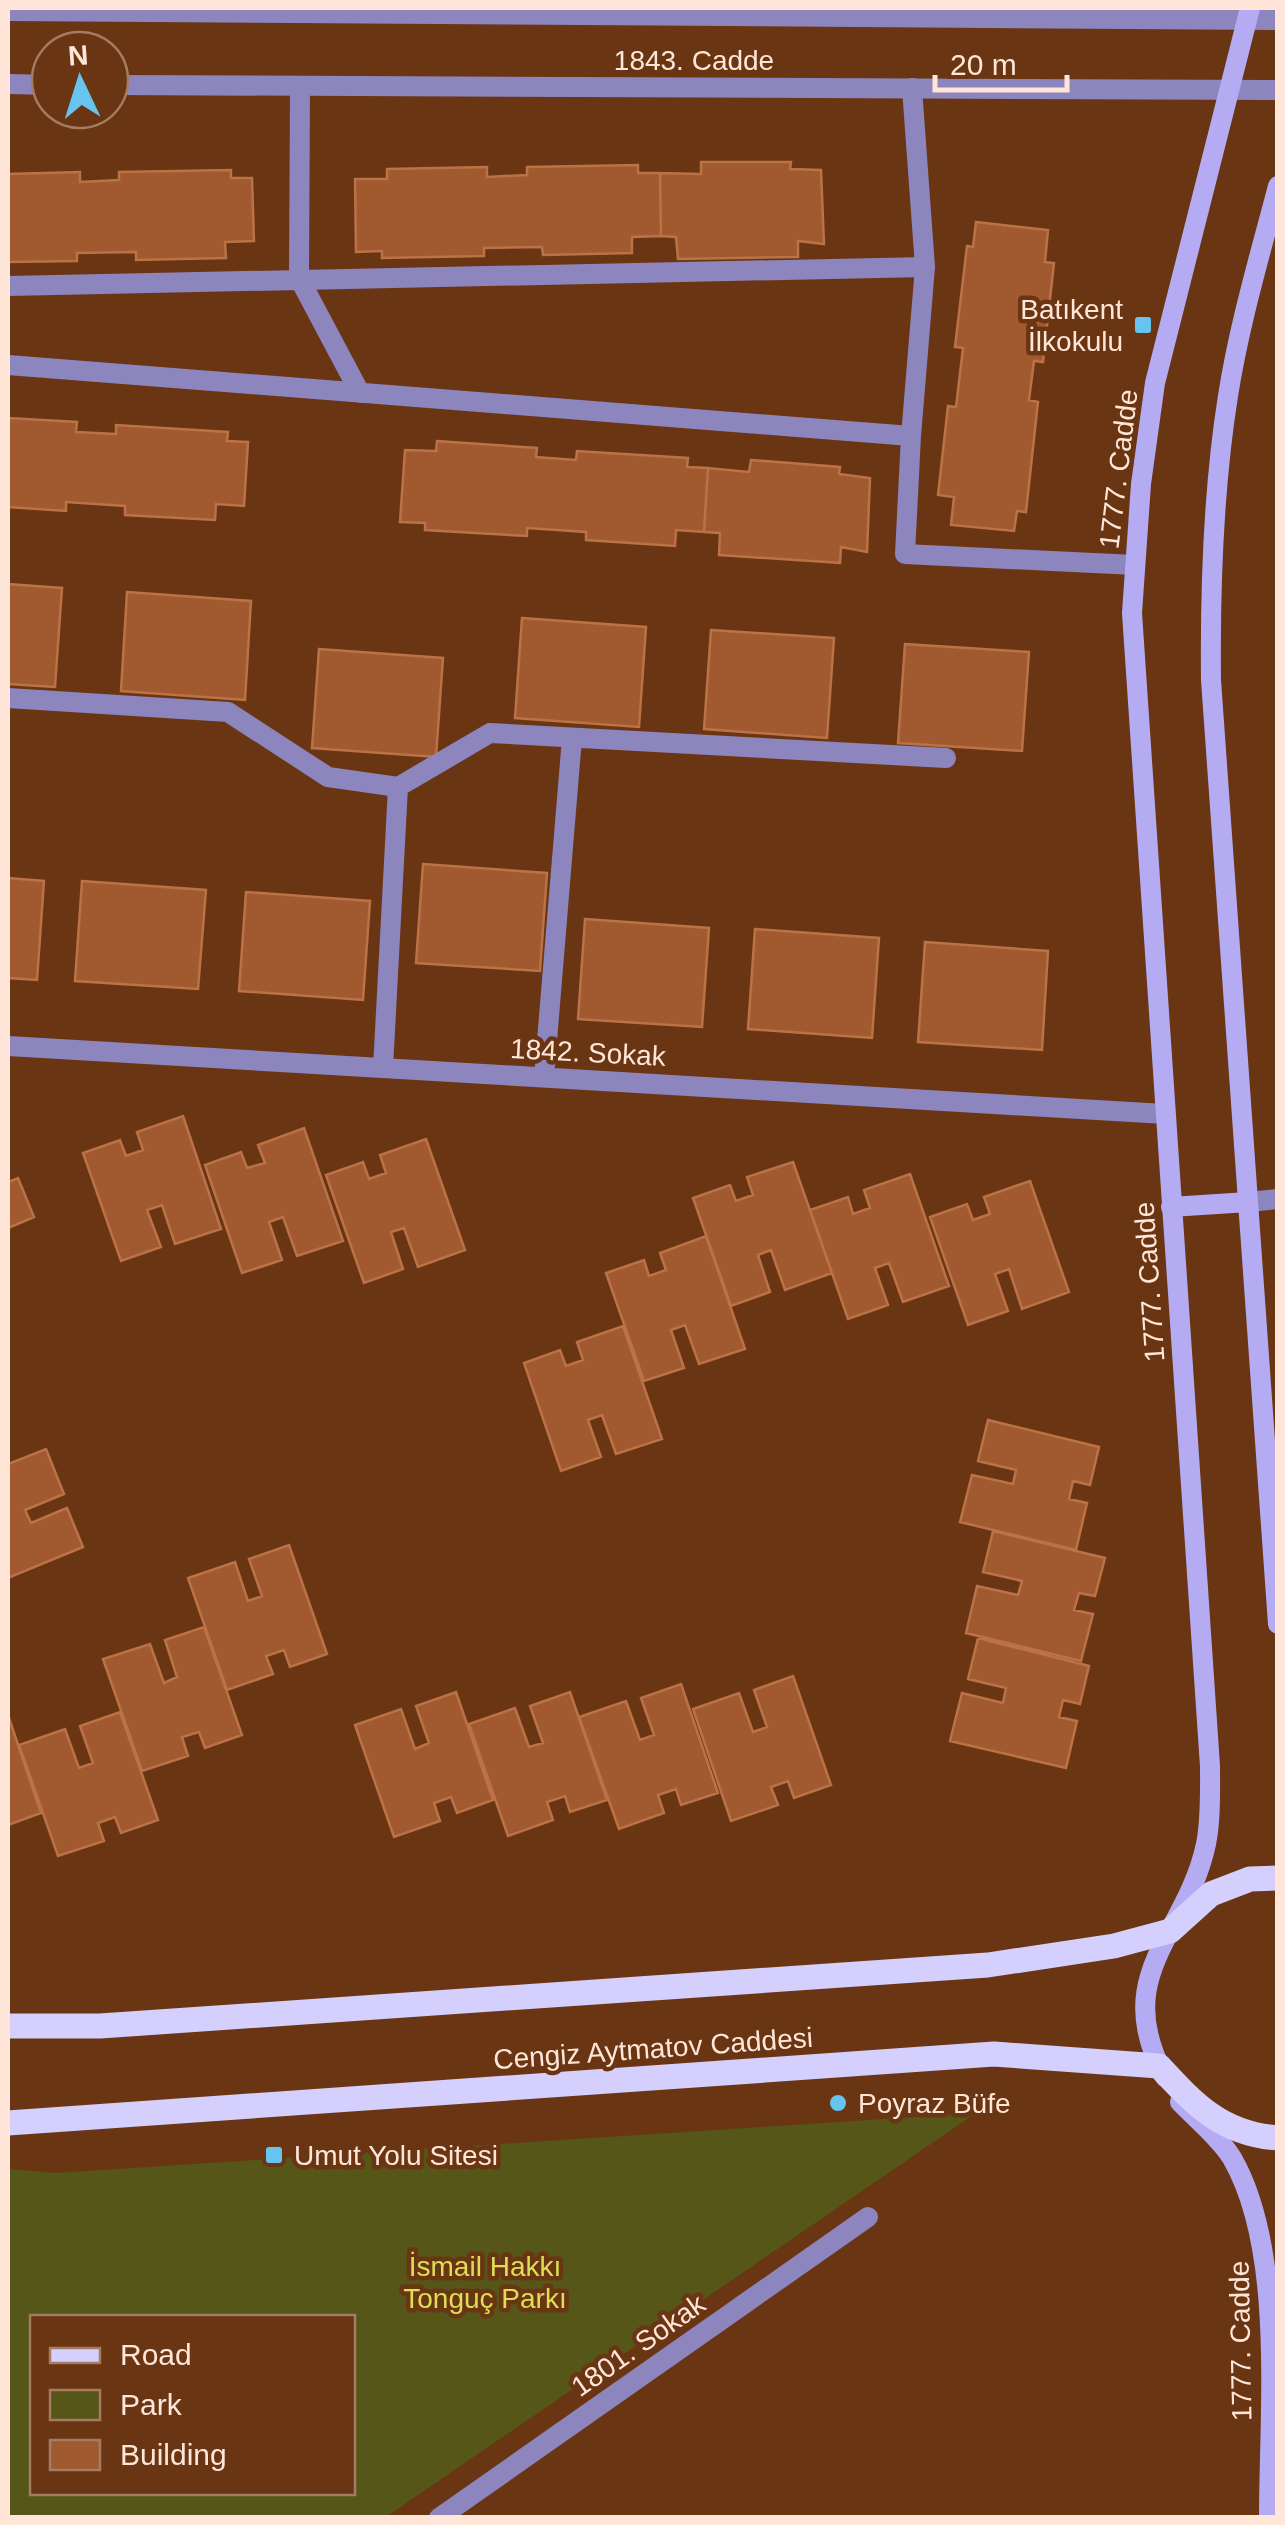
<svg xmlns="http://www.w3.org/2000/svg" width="1285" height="2525" viewBox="0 0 1285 2525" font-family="Arial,sans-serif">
<rect width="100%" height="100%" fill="#693512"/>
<path fill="#555617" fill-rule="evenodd" d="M976 2113 386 2517H8V2169L55 2173ZM32 2318H352V2492H32Z"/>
<path fill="#a15a2f" stroke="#bb7246" stroke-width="2.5" d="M701 162H791L790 169 821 170 824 244 798 241V257L678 259 676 237 661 236 660 173 701 174Z
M638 165V173H660L661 236 632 237V253L543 255 542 247 484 248V256L382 258V251L356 252 355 179H387V169L487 167V177L527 175V167Z
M231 170V178H252L254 241 225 242 226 258 136 260V252L77 253V261L8 262V174L80 172V182L119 180V172Z
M976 222 1048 230 1045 262 1054 263 1043 362 1034 361 1029 400 1038 402 1026 512 1017 511 1014 531 951 525 954 497 938 495 948 406 956 407 963 348 955 347 967 246 973 247Z
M8 418 77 422 76 432 116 434V425L228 432 227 441 248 442 244 506 216 504 215 520 125 515V506L66 502V511L8 507Z
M437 441 537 448 536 457 576 460 577 451 688 458 687 467 708 468 704 532 676 530 675 546 586 540V532L527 528V536L425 530V523L400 522 405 450 436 451Z
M751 460 840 467 839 474 870 478 867 552 841 547 840 563 719 555 720 533 704 532 708 468 749 472Z
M8 584 62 588 55 687 8 684Z
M127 592 251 601 245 700 121 691Z
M522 618 646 627 639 727 515 718Z
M711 630 834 638 827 738 704 729Z
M905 644 1029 652 1022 751 898 743Z
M319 649 443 658 436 757 312 748Z
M423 864 547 873 540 971 416 963Z
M8 878 44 881 37 980 8 978Z
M82 881 206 890 198 989 75 981Z
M246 892 370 901 363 1000 239 991Z
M585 919 709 928 702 1027 578 1019Z
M755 929 879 938 872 1038 748 1029Z
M925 942 1048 951 1042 1050 918 1042Z
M183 1116 221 1229 175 1244 162 1205 147 1210 161 1247 121 1261 83 1153 120 1140 126 1156 143 1150 137 1132Z
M304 1128 343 1241 297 1256 283 1217 269 1222 282 1260 242 1273 205 1165 241 1152 247 1168 265 1163 258 1145Z
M426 1139 465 1250 418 1267 404 1228 391 1232 403 1269 364 1283 326 1175 363 1162 369 1179 386 1173 380 1155Z
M793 1162 832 1273 785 1290 771 1250 758 1255 770 1292 731 1306 693 1198 730 1185 736 1201 753 1195 747 1177Z
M910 1174 949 1286 903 1302 889 1263 875 1268 888 1305 848 1319 810 1210 848 1197 853 1214 870 1208 864 1190Z
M18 1178 34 1217 8 1228V1182Z
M1030 1181 1069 1292 1022 1309 1009 1269 995 1274 1008 1311 968 1325 930 1217 967 1204 973 1220 990 1214 984 1197Z
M706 1236 745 1349 699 1364 685 1325 671 1330 684 1368 644 1381 606 1273 644 1260 649 1276 666 1270 660 1253Z
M623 1326 662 1439 616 1454 602 1415 588 1420 601 1457 561 1471 524 1363 560 1350 566 1366 583 1360 577 1342Z
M988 1420 1099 1447 1090 1485 1073 1481 1069 1499 1087 1503 1076 1550 960 1522 972 1475 1013 1484 1016 1470 978 1461Z
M46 1449 64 1494 25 1510 31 1523 67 1508 83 1547 8 1578V1464Z
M993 1531 1105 1558 1095 1596 1079 1593 1074 1610 1093 1614 1081 1661 966 1633 977 1586 1018 1595 1022 1581 983 1572Z
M289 1545 327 1654 290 1667 284 1650 266 1656 273 1674 227 1690 188 1578 235 1562 248 1601 262 1596 249 1559Z
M204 1627 242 1735 205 1748 199 1732 182 1737 188 1756 142 1771 103 1659 150 1644 164 1683 177 1677 165 1640Z
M978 1638 1089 1666 1080 1704 1063 1700 1059 1717 1077 1721 1066 1768 950 1741 962 1693 1003 1703 1006 1688 968 1679Z
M793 1676 831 1785 794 1798 788 1781 771 1787 778 1805 731 1821 693 1709 739 1693 753 1732 767 1727 754 1690Z
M681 1684 718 1793 681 1805 676 1789 658 1795 664 1813 619 1829 579 1717 626 1701 640 1740 654 1735 641 1698Z
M456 1692 493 1800 457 1813 451 1797 434 1803 440 1821 394 1837 355 1725 401 1709 415 1749 429 1743 416 1706Z
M570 1692 607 1800 570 1812 565 1796 547 1802 553 1820 508 1836 469 1724 515 1708 529 1747 543 1743 530 1706Z
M120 1712 158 1820 121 1833 115 1817 98 1823 104 1841 58 1856 19 1745 65 1729 79 1768 93 1763 80 1726Z
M8 1715 41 1813 8 1825Z"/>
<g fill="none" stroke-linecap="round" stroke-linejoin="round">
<path stroke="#8d85be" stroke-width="20" d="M300 86 299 278 360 393
M8 286 925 267
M8 365 911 436 925 267 912 88
M911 436 905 554 1135 565
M8 698 228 712 328 777 398 787 490 733 946 758
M8 1046 1165 1114
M383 1068 398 787
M544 1077 572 738
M439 2518 868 2217"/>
<path stroke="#8d85be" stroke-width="20" d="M8 11 1278 20
M8 84 50 85
M110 85 1278 90
M1248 1202 1278 1199"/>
<path stroke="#b5abf3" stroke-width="20" d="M1278 186C1260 255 1239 325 1228 396 1213 490 1210 585 1211 680L1278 1624
M1171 1207 1248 1202
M1165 2077C1109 1974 1187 1935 1206 1844 1211 1820 1210 1790 1210 1766L1132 613 1141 484 1155 383 1250 8
M1180 2102C1196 2119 1219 2137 1232 2158 1285 2250 1269 2410 1269 2518"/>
<path stroke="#d4cffd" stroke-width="25" d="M8 2026H100L988 1965 1114 1946 1170 1931 1211 1894 1250 1879 1278 1878
M8 2123 994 2054 1159 2066C1195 2105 1222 2134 1278 2138"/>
</g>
<g fill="#67c4ef" stroke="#693512" stroke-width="4">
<rect x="1133" y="315" width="20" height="20" rx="5"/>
<circle cx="838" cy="2103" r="10"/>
<rect x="264" y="2145" width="20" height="20" rx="5"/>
</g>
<g text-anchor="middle" stroke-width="9" stroke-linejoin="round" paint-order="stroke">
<g font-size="28" fill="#ffe6d9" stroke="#693512">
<text x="694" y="70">1843. Cadde</text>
<text transform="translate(1118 469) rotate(-83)" y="10">1777. Cadde</text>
<text transform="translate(588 1052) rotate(3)" y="10">1842. Sokak</text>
<text transform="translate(1149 1282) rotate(-94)" y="10">1777. Cadde</text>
<text transform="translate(653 2048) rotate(-4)" y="10">Cengiz Aytmatov Caddesi</text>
<text transform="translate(1240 2341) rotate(-91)" y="10">1777. Cadde</text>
<text transform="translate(638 2345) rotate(-35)" y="10">1801. Sokak</text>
</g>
<g font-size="28" fill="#ffe6d9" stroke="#693512" text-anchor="start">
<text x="1123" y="319" text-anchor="end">Batıkent<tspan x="1123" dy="32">İlkokulu</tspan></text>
<text x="858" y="2113">Poyraz Büfe</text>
<text x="294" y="2165">Umut Yolu Sitesi</text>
</g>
<g font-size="28" fill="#dcdf56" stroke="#693512">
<text x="485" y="2276">İsmail Hakkı<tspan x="485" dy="32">Tonguç Parkı</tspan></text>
</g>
</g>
<rect width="1285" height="2525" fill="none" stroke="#ffe6d9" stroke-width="20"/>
<rect x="30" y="2315" width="325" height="180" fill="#693512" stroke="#a57c62" stroke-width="2.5"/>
<rect x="50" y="2348" width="50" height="15" fill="#d4cffd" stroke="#a57c62" stroke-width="2.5"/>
<text x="120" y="2365" font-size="30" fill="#ffe6d9">Road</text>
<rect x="50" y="2390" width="50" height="30" fill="#555617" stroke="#a57c62" stroke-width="2.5"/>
<text x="120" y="2415" font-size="30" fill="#ffe6d9">Park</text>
<rect x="50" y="2440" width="50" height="30" fill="#a15a2f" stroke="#a57c62" stroke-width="2.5"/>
<text x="120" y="2465" font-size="30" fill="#ffe6d9">Building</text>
<g transform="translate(80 80) rotate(356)"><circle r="48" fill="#693512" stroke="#a57c62" stroke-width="2.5"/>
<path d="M0-8L18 38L0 25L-18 38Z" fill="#67c4ef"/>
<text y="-15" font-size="28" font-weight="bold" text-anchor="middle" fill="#ffe6d9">N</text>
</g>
<path d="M935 75v15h132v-15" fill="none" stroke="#ffe6d9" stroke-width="5"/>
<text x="950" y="75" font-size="30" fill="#ffe6d9" stroke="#693512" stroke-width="8" paint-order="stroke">20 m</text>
</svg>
